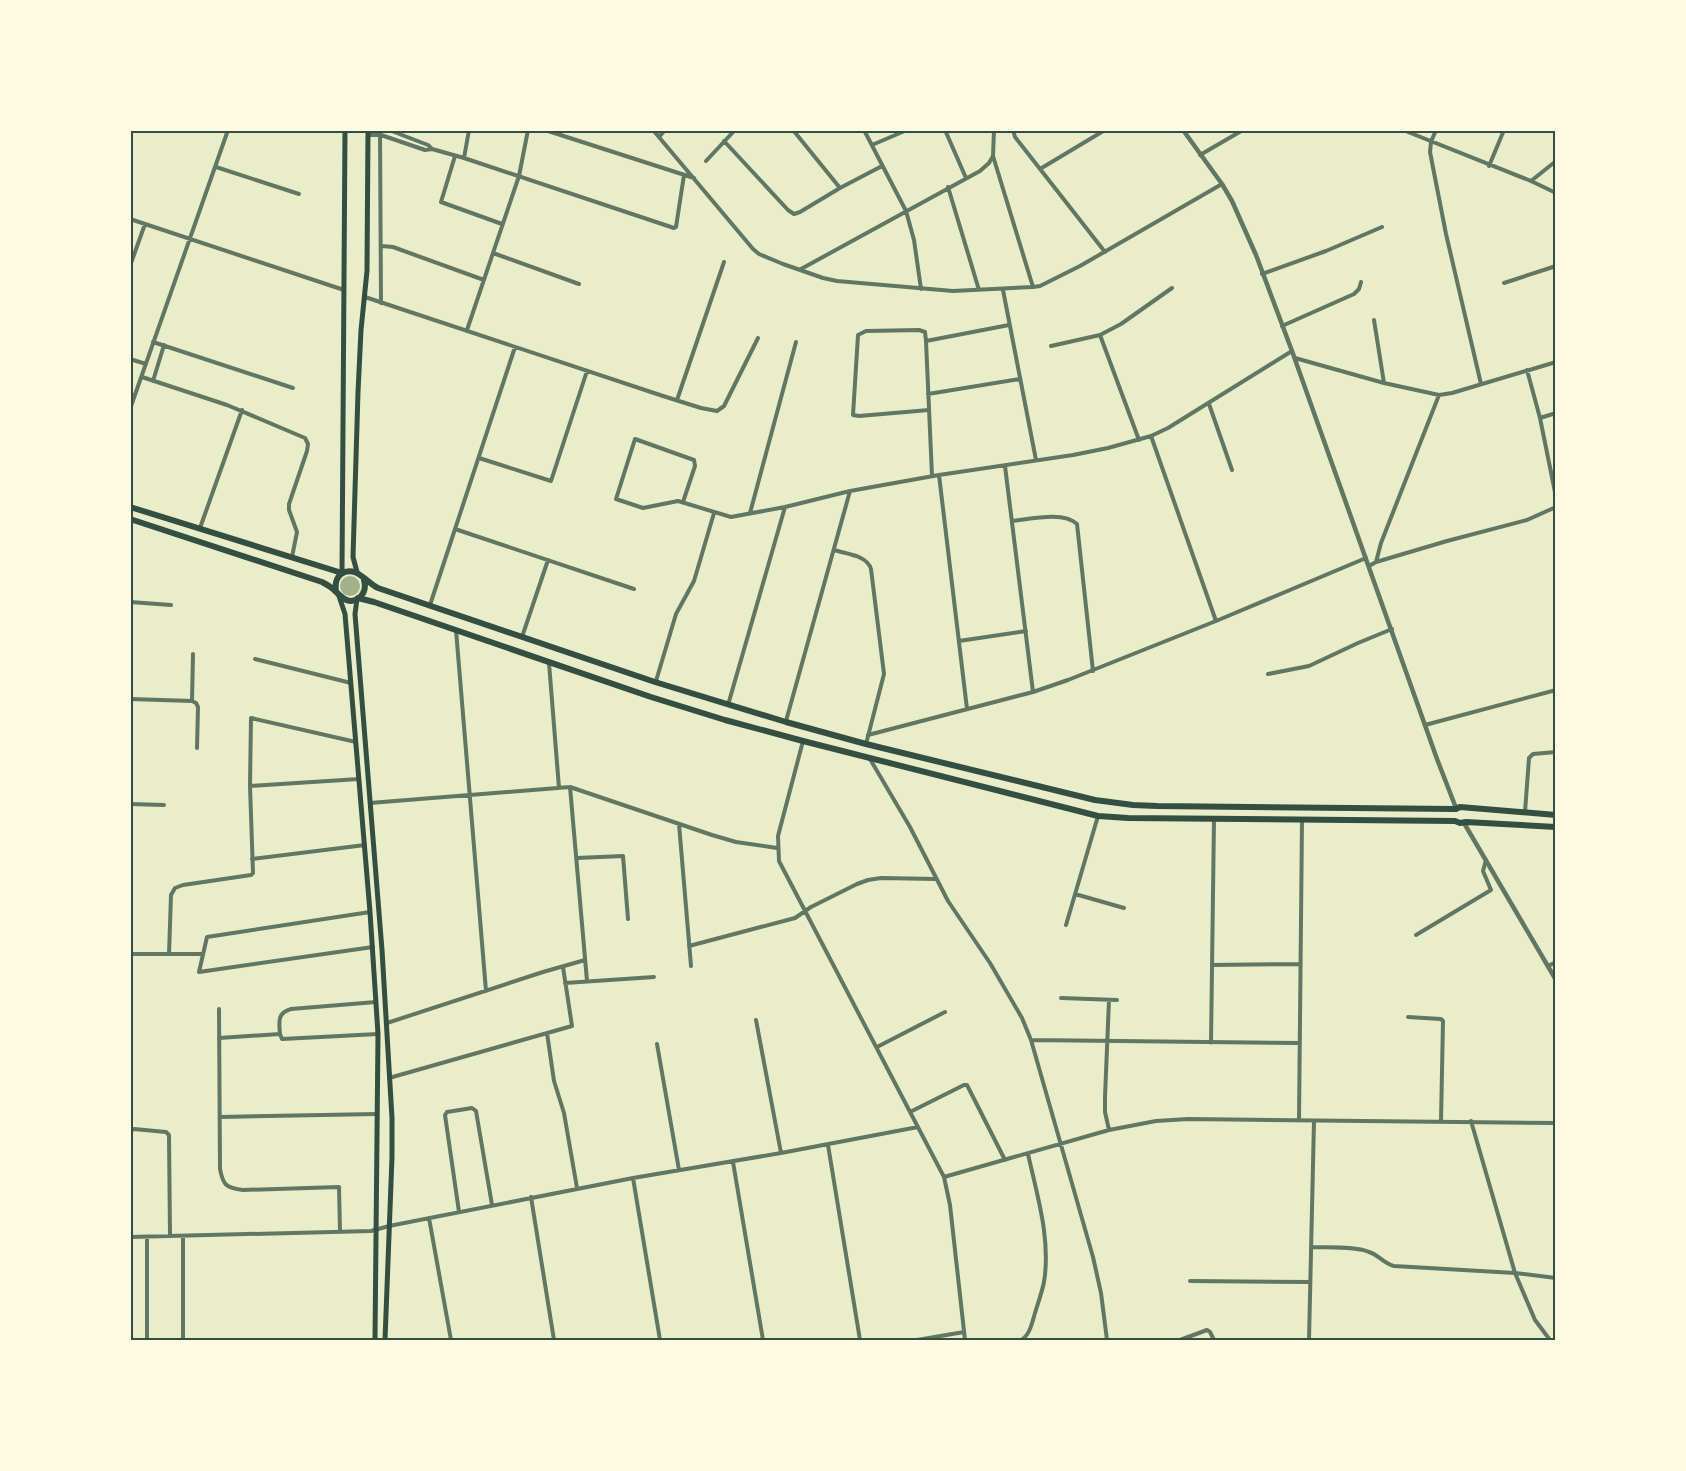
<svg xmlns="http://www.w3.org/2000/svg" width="1686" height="1471" viewBox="0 0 1686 1471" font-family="'Fira Sans',sans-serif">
<rect width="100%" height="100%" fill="#e9edc9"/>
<path fill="#a3b18a" d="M340 586a10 10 0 1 1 20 0a10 10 0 1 1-20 0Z"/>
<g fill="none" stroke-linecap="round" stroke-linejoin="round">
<path stroke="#617663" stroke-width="4" d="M380 130 381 303
M389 130 428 145 432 149
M545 130 694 178
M653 130 753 249 759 254 783 264 823 278 837 281 953 291 1033 287 1040 286 1080 266 1222 184
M793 130 840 188
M864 130 906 211 914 240 921 289
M945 130 966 178
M994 130 993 156 1033 287
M1013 130 1015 137 1105 252
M1403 130 1531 181 1556 193
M1436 130 1431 142 1430 152 1446 234 1481 384
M368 135H381L425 150 432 149 464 158 674 228 676 227 684 175
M659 137 665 130
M724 141 788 210 794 214 800 212 840 188 882 166
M872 145 907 130
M1200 155 1243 130
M455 156 441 202 502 224
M464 158 469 130
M706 161 735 130
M1489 166 1504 130
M216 167 299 194
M1040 169 1105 130
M1531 181 1556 161
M948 187 979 290
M130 219 344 290
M382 246 393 247 484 280
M493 253 579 284
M130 266 145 224
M801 269 980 171 989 163 993 156
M1262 274 1326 251 1382 227
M1504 283 1556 266
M1003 290 1036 460
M365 297 663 396 701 408 717 411 724 406 758 338
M1374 320 1384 383
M1282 326 1354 294 1359 289 1361 282
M467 330 519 176 528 130
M1100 335 1139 440
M926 341 1009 325
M153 342 293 388
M1051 346 1100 335 1121 324 1172 288
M1295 358 1384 383 1439 395 1452 393 1556 362
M130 359 146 364
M1527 370 1540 418 1556 497
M142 377 227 405 305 438 308 444 307 451 289 504V510L297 532 292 557
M153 381 164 345
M928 394 1020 379
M677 400 724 262
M1209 404 1232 470
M130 409 228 130
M929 410 859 416 853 415 858 335 866 331 919 330 925 332 926 341 932 476
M1540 418 1556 413
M1151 436 1216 621
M479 458 551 481 587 371
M1005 466 1033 692
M939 475 967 709
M683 502 695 466 694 460 635 439 616 499 643 508 678 501 731 517 785 507 850 491 939 475 1073 455 1108 448 1151 436 1168 428 1292 351
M750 513 796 342
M1012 521C1031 519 1063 511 1077 524L1093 671
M200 528 242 410
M455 529 634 589
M834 550C846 554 867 555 871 569L884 674 866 744
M1376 562 1381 543 1439 395
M1369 566 1376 562 1447 541 1527 520 1556 507
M130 602 171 605
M430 605 515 347
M456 630 486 991
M522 637 548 560
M959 641 1026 631
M255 659 351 683
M549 663 559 788
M1268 674 1309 666 1358 643 1392 629
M656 681 676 614 694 581 714 513
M130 699 192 701 196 703 198 707 197 748
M192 701 193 654
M728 705 785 507
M786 721 850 491
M1425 725 1556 690
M868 735 1033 692 1068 680 1216 621 1366 558
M803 741 778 836 779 861 944 1177 950 1205 965 1340
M870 759 910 827 948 901 990 963 1022 1018 1031 1040 1093 1257 1101 1293 1107 1340
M250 786 359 779
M570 787 587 981
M370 803 570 787 712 835 736 842 777 848
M130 804 164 805
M1525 812 1529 758 1533 754 1556 752
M679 824 691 966
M577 858 623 856 628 919
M252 859 365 845
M1075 894 1124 908
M370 912 207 937 199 972 373 947
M1066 925 1098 816
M1416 935 1491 890 1483 871 1486 860
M689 946 795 918 811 907 857 884 868 880 881 878 936 879
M130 954H203
M169 954 171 895 175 888 183 885 251 875 253 873 250 786 251 718 356 742
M1212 965 1300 964
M1548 966 1556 962
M565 983 654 977
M1061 998 1117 1000
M1109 1000 1105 1097V1112L1109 1130
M219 1009 220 1169C223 1185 226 1188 243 1190L339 1187 340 1231
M1408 1017 1441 1019 1443 1021 1441 1121
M756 1020 781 1153
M387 1023 543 972 585 960
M547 1033 554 1081 564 1113 577 1188
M280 1034C279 1022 277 1013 291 1009L376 1002
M219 1038 280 1034 282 1039 378 1034
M1031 1040 1300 1043
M1211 1043 1214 819
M657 1044 679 1170
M877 1047 945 1012
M389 1078 572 1026 563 967
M910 1112 964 1085H967L1005 1160
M220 1117 377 1114
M1299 1120 1302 820
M1471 1121 1515 1273 1535 1320 1550 1340
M130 1131 134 1129 166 1132 169 1135 170 1236
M828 1145 860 1340
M733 1162 763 1340
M944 1177 1109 1130 1156 1121 1188 1119 1556 1123
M633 1178 660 1340
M531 1197 554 1340
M459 1212 445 1115 447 1112 472 1108 476 1111 492 1205
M429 1218 451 1340
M183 1236V1340
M130 1237 371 1231 389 1226 633 1178 781 1153 918 1127
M147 1237V1340
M1311 1247C1327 1248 1355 1246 1369 1252 1379 1255 1384 1264 1394 1266L1515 1273 1556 1278
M1190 1281 1310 1282
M917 1340 964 1332
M1021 1340C1030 1335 1032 1323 1035 1313 1038 1303 1042 1292 1044 1282 1051 1239 1037 1195 1028 1154
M1180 1340 1207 1330 1210 1332 1214 1340
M1309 1340 1314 1121"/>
<path stroke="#617663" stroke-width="4.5" d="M1183 130 1222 184 1232 201 1256 255 1292 351 1437 759 1456 808
M1464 823 1556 980"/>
<path stroke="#344e41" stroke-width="5" d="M357 572 353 557 358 392 361 330 367 271 368 130
M342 573 345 130
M339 596 345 614 370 912 378 1034 375 1340
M357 599 355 614 382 950 392 1118V1157L385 1340"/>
<path stroke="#344e41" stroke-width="6" d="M130 507 342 573
M130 519 322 582C326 584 330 586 334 590 341 596 348 606 359 598 365 593 366 587 364 580
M336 591C335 585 335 579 341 574 355 564 367 583 378 588L655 682 786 722 866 744 1095 800 1133 805 1157 806 1456 809 1460 807 1556 815
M358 598 374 602 651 697 725 720 803 741 1098 816 1128 818 1455 821 1460 823 1466 822 1556 827"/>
</g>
<rect width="1686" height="1471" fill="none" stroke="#fefae0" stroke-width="264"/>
<rect x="132" y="132" width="1422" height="1207" fill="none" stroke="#344e41" stroke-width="2"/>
</svg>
